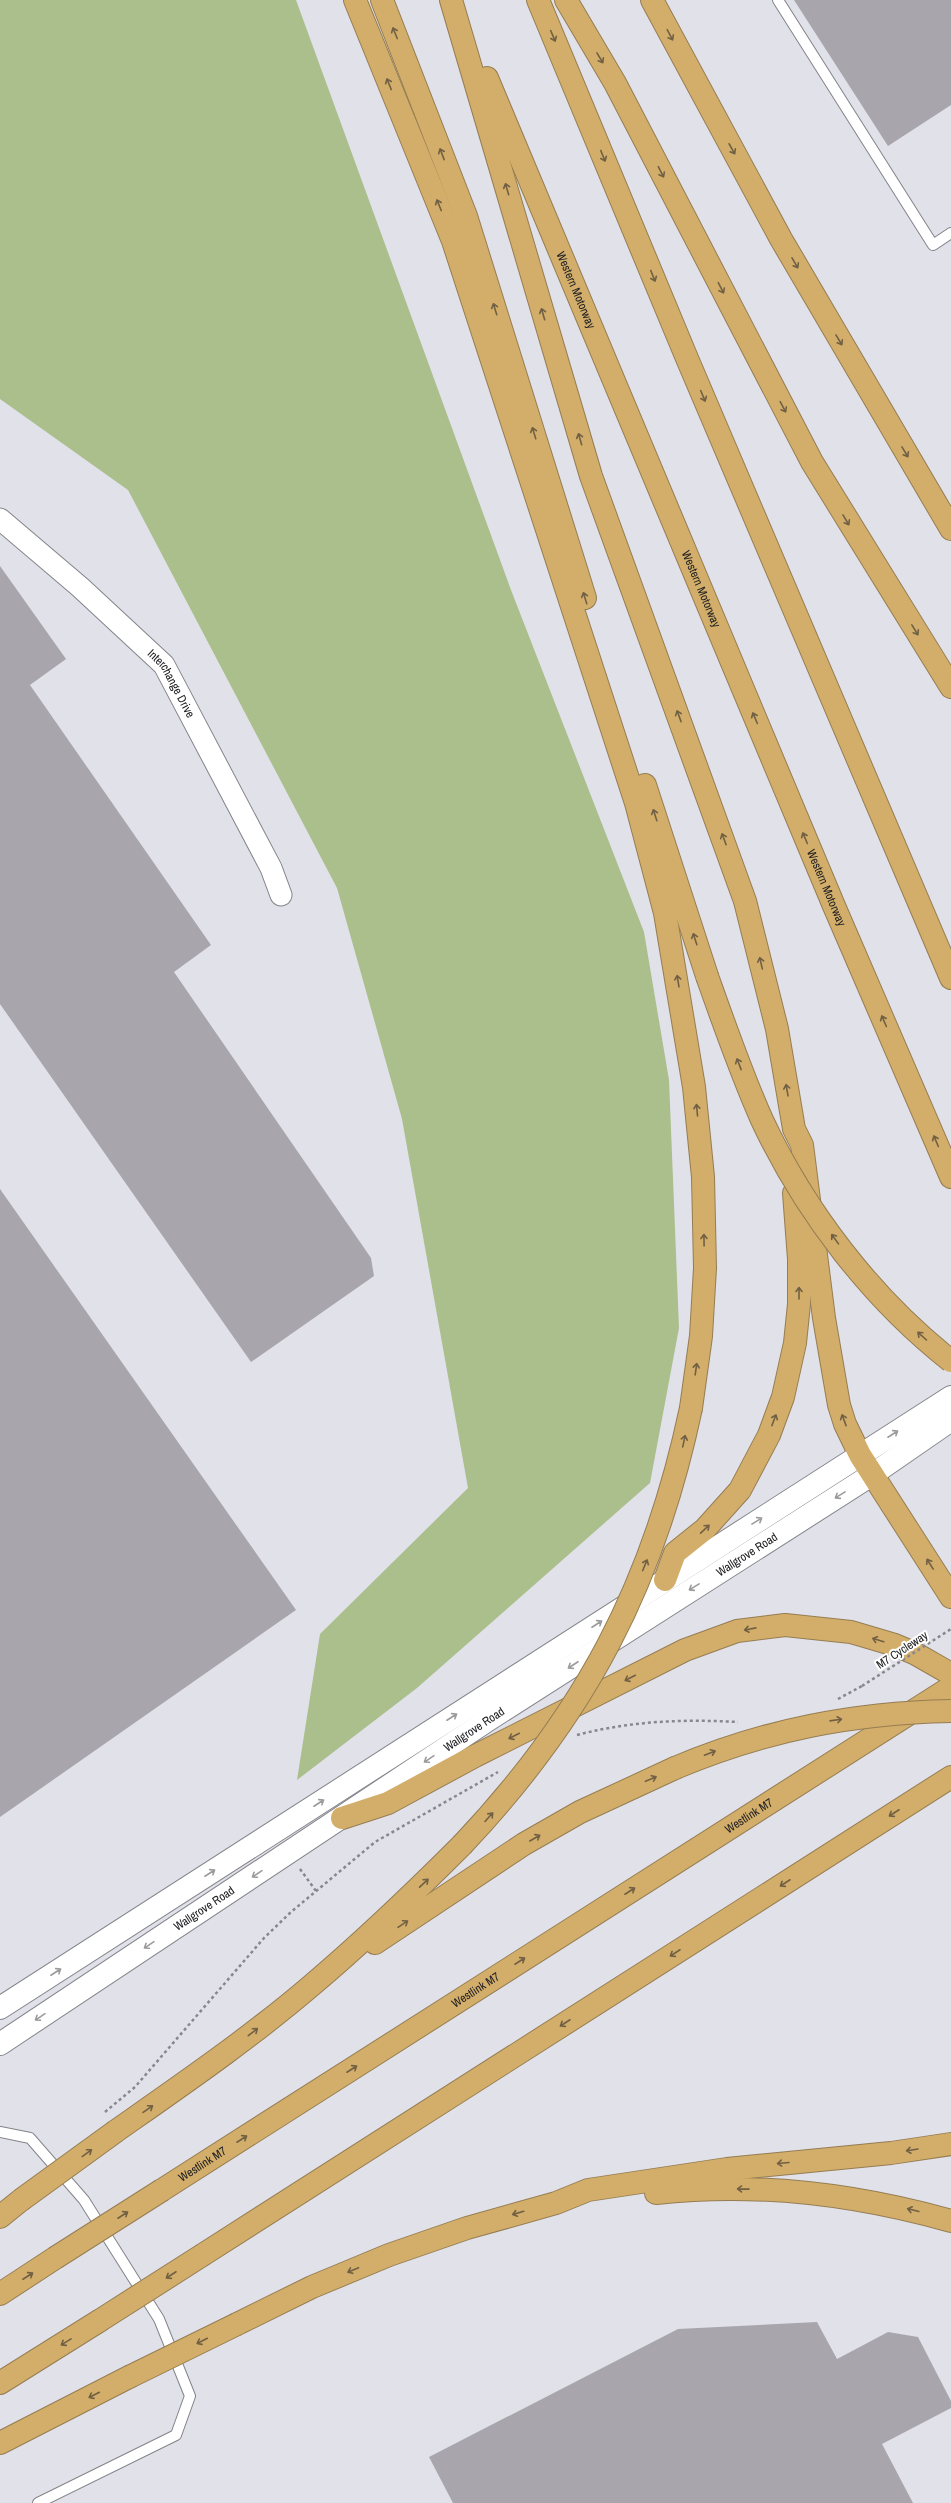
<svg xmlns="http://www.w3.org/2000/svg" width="951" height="2503" viewBox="0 0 951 2503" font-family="'Archivo Narrow',sans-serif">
<rect width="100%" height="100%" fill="#e1e1ea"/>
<path fill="#aabf8b" d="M0 0H296L511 590 644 932 669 1080 679 1328 650 1483 417 1688 297 1780 320 1634 468 1488 402 1119 337 888 128 490 0 399Z"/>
<path fill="#a8a5ad" d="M794 0H951V105L888 146Z
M0 566 66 659 30 685 211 945 174 972 371 1258 374 1276 251 1362 0 1004Z
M0 1189 296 1610 0 1817Z
M817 2322 837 2359 888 2332 918 2337 951 2401V2408L882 2444 913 2503H453L429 2457 678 2329Z"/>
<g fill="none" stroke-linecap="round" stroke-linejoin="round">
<g stroke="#83838a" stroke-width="12">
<path id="service" d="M778 0 933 245 951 233
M0 2132 30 2138 84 2200 159 2319 190 2396 176 2435 38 2503"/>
</g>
<g stroke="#83838a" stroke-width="23">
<g id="minor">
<path id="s1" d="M0 519 80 587 164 665 271 868 281 895"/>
</g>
</g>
<g stroke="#83838a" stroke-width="24">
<g id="secondary">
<path d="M0 2008 951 1397"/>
<path id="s2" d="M0 2044 491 1718 873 1474 951 1420"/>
</g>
</g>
<g stroke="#957d52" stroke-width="24">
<g id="motorway">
<path d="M355 0 453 241 636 803 665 913 694 1087 703 1177 705 1268 701 1336 691 1408"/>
<path d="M382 0 466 216 585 598"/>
<path d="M451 0 591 476 745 901 777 1029 794 1129 802 1145 824 1318 839 1405 845 1424 860 1455 951 1597"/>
<path d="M538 0 686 356 951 978"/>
<path d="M566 0 615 83 812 462 951 687"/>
<path d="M652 0 781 239 951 529"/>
<path id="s3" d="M487 78 834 906 951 1177"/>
<path d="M645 785 707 976"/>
<path d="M665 1580 675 1553 705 1529 740 1490 769 1435 783 1397 795 1343 799 1304V1259L794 1193"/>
<path d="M342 1818 388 1803 475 1756 685 1650 737 1631 785 1625 851 1632 895 1645 916 1654 951 1674"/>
<path d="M375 1943 524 1844 580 1812 675 1768"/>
<path d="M116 2131C183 2084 250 2038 312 1985 364 1941 414 1893 462 1845"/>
<path id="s4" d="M162 2190 951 1687"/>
<path d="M656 2193C755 2182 855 2194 951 2221"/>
<path d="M0 2217 21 2200"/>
<path d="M204 2254 951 1777"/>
<path d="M0 2294 55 2258"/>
<path d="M237 2324 312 2287 389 2255 467 2228 556 2203 588 2190 727 2169 891 2153 951 2144"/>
<path d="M0 2383 99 2321"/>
<path d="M0 2443 129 2377"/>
</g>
</g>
<path stroke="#87878d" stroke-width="2.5" stroke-dasharray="3 3" stroke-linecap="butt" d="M838 1699 862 1686
M577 1735C630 1721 683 1719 738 1722
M300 1869 316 1891
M105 2112 135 2087 264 1938 291 1912 375 1842 498 1772"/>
<use href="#service" stroke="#fff" stroke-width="10"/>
<use href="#minor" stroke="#fff" stroke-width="21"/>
<use href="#secondary" stroke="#fff" stroke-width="22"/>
<use href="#motorway" stroke="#d3ae6a" stroke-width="22"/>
<g stroke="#957d52" stroke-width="24" stroke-linecap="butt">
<path id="motorway-bridge" d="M707 976C724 1024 741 1073 762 1120 805 1212 872 1299 951 1361
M675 1768C765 1730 853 1713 951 1711
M462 1845C586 1714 654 1583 691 1408
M21 2200 116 2131
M55 2258 162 2190
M99 2321 204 2254
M129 2377 237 2324"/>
</g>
<path stroke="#87878d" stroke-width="2.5" stroke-dasharray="3 3" stroke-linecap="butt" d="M862 1686 951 1629"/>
<use href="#motorway-bridge" stroke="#d3ae6a" stroke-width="22"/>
</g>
<defs><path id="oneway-shaft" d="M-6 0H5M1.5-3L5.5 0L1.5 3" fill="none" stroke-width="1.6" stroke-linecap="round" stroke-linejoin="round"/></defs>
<g stroke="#716044">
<use href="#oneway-shaft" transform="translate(395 33) rotate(-112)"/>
<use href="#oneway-shaft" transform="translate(670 35) rotate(62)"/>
<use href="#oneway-shaft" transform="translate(553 36) rotate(67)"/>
<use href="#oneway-shaft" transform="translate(600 58) rotate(59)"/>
<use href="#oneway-shaft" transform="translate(389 84) rotate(-112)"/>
<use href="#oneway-shaft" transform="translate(732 149) rotate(61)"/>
<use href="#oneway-shaft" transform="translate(442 154) rotate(-111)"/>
<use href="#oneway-shaft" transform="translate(603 156) rotate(68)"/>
<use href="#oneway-shaft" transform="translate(661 172) rotate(63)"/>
<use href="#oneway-shaft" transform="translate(507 189) rotate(-106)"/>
<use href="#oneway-shaft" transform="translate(439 205) rotate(-112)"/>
<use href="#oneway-shaft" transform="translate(795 263) rotate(60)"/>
<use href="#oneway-shaft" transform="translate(653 276) rotate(68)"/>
<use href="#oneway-shaft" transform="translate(721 288) rotate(63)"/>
<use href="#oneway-shaft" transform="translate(495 309) rotate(-107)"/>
<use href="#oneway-shaft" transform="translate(543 314) rotate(-106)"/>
<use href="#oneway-shaft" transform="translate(839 340) rotate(59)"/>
<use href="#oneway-shaft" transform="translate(703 396) rotate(67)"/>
<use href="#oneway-shaft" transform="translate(783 407) rotate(62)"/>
<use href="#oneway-shaft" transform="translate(534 433) rotate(-107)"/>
<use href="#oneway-shaft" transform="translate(580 439) rotate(-106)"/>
<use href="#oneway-shaft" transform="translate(905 452) rotate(59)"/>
<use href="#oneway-shaft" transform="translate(846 520) rotate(59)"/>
<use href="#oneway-shaft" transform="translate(585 598) rotate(-107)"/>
<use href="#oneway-shaft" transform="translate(915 630) rotate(58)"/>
<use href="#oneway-shaft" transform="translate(679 716) rotate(-110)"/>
<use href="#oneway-shaft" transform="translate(755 718) rotate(-113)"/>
<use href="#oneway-shaft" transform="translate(655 815) rotate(-108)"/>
<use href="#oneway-shaft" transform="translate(805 838) rotate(-113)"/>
<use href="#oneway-shaft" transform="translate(724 839) rotate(-110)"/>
<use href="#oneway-shaft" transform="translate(695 939) rotate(-108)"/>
<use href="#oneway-shaft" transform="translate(761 963) rotate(-103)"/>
<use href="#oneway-shaft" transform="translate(678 981) rotate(-99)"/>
<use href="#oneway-shaft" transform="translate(884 1021) rotate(-113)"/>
<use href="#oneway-shaft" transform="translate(739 1064) rotate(-111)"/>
<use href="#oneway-shaft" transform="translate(787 1090) rotate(-100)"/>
<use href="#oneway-shaft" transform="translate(697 1110) rotate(-95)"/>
<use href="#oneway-shaft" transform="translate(936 1141) rotate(-113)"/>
<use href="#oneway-shaft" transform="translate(835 1239) rotate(-126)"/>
<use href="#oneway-shaft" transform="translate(704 1240) rotate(-91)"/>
<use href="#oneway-shaft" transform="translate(799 1293) rotate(-90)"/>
<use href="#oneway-shaft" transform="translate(922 1336) rotate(-138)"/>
<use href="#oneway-shaft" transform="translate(696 1369) rotate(-82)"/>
<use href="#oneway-shaft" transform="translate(774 1420) rotate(-69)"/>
<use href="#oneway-shaft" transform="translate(844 1420) rotate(-110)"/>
<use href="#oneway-shaft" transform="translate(684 1441) rotate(-78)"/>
<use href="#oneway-shaft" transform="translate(705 1529) rotate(-43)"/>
<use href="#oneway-shaft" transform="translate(930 1564) rotate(-122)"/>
<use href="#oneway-shaft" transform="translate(645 1565) rotate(-68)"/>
<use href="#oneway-shaft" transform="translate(750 1629) rotate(169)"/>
<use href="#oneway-shaft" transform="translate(878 1640) rotate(-163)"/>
<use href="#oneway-shaft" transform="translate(630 1678) rotate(153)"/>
<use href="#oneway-shaft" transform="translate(836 1720) rotate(-8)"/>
<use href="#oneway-shaft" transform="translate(514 1736) rotate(153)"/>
<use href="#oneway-shaft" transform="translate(710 1753) rotate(-21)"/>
<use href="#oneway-shaft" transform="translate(651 1779) rotate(-23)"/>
<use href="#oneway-shaft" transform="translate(894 1813) rotate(147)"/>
<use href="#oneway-shaft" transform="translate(489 1817) rotate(-48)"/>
<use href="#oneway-shaft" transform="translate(535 1838) rotate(-30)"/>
<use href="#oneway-shaft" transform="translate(424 1883) rotate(-43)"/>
<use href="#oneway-shaft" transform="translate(785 1883) rotate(147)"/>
<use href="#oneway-shaft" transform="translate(630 1891) rotate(-33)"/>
<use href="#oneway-shaft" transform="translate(403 1924) rotate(-34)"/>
<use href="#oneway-shaft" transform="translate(675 1953) rotate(147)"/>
<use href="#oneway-shaft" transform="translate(520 1961) rotate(-33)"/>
<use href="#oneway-shaft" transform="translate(565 2023) rotate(147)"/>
<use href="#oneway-shaft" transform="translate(253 2032) rotate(-38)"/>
<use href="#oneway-shaft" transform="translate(352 2069) rotate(-33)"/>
<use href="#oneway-shaft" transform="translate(148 2109) rotate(-35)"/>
<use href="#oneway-shaft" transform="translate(242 2139) rotate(-33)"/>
<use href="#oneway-shaft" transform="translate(912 2150) rotate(171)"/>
<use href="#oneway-shaft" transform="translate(87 2153) rotate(-36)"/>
<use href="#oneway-shaft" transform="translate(783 2163) rotate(175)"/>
<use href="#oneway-shaft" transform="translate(743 2189) rotate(-179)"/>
<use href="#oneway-shaft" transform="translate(913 2210) rotate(-166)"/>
<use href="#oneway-shaft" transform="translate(518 2213) rotate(164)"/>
<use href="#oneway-shaft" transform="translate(123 2215) rotate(-33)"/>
<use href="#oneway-shaft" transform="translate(353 2270) rotate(157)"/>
<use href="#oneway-shaft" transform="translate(171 2275) rotate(147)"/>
<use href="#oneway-shaft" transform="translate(28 2276) rotate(-33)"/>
<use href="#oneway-shaft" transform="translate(202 2341) rotate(153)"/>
<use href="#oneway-shaft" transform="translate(66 2342) rotate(148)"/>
<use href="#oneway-shaft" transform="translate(94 2395) rotate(153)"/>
</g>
<g stroke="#9b9b9c">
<use href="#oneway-shaft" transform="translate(893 1434) rotate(-33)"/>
<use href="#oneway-shaft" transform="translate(840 1495) rotate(148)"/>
<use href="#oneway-shaft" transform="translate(757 1521) rotate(-32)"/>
<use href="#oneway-shaft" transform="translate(694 1587) rotate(148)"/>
<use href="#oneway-shaft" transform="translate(597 1624) rotate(-33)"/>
<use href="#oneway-shaft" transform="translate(573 1665) rotate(147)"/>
<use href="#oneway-shaft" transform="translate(452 1717) rotate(-33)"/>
<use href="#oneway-shaft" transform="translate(429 1759) rotate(146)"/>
<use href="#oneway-shaft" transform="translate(319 1803) rotate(-33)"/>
<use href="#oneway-shaft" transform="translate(210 1873) rotate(-33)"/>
<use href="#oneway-shaft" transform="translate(257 1874) rotate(146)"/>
<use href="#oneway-shaft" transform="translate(149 1945) rotate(146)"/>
<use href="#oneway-shaft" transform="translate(56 1972) rotate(-33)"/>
<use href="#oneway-shaft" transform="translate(40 2017) rotate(146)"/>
</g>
<g text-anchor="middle" stroke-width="4" stroke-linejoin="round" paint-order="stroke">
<g font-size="12" fill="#212124" stroke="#fff">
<text dy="4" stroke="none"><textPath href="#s3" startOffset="230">Western Motorway</textPath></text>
<text dy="4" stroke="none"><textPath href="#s3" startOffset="554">Western Motorway</textPath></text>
<text dy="4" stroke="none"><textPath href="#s1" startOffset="239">Interchange Drive</textPath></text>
<text dy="4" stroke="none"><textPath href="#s3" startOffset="878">Western Motorway</textPath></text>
<text dy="4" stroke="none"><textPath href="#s2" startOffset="893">Wallgrove Road</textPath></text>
<text transform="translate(902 1650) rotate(-33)" y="4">M7 Cycleway</text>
<text dy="4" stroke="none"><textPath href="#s2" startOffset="569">Wallgrove Road</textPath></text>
<text dy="4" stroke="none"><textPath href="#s4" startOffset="696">Westlink M7</textPath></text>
<text dy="4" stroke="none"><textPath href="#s2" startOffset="245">Wallgrove Road</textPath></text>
<text dy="4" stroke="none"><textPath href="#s4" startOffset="372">Westlink M7</textPath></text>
<text dy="4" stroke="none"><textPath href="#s4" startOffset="48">Westlink M7</textPath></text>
</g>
</g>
</svg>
